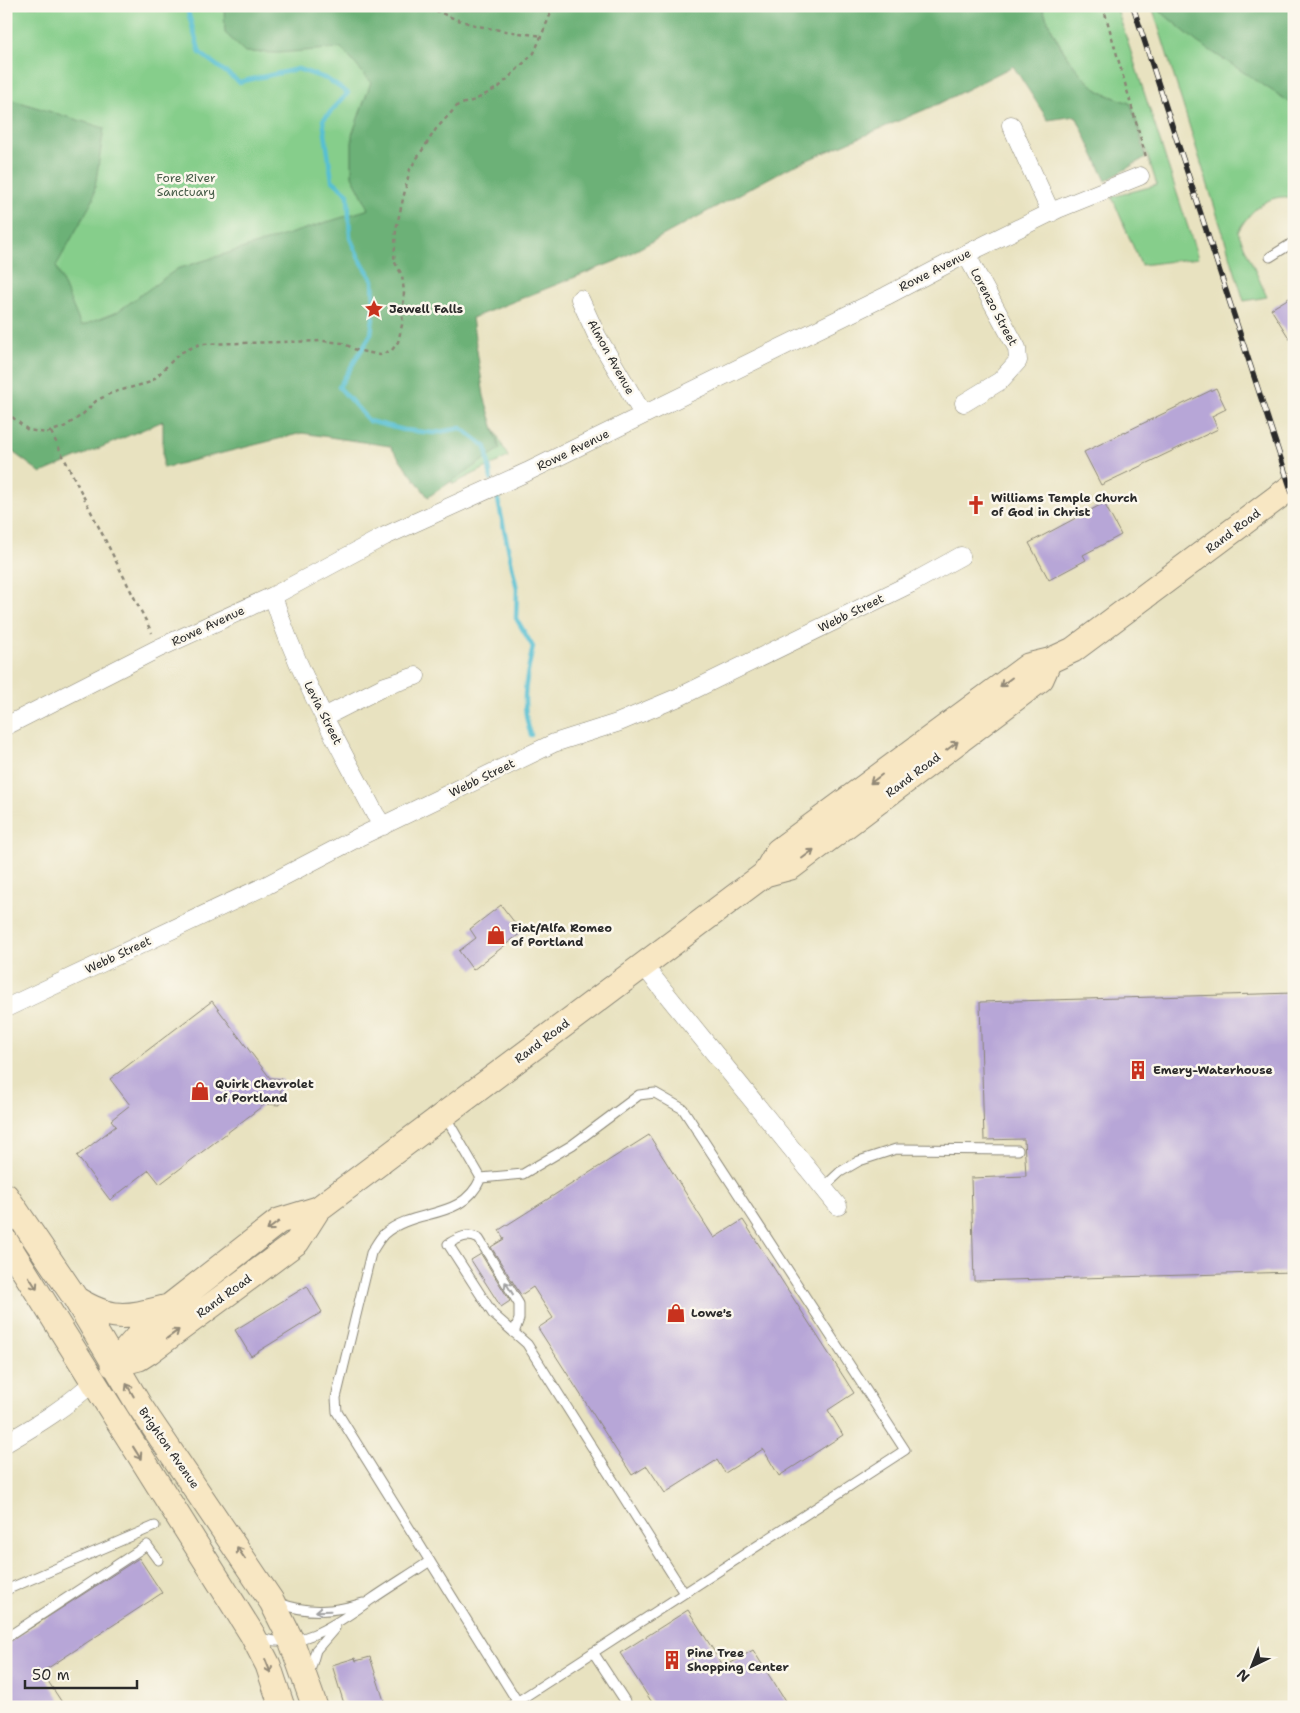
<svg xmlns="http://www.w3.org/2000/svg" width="1300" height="1713" viewBox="0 0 1300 1713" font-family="'Shantell Sans',sans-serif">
<rect width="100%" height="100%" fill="#fbf7ec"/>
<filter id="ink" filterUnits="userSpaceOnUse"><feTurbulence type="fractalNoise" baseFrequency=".02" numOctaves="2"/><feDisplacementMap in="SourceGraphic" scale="10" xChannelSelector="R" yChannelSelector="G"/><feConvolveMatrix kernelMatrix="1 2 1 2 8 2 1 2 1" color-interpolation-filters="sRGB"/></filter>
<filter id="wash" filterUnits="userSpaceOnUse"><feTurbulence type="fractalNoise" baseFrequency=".0096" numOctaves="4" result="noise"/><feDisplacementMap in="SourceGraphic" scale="20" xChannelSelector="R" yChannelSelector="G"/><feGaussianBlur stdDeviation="1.12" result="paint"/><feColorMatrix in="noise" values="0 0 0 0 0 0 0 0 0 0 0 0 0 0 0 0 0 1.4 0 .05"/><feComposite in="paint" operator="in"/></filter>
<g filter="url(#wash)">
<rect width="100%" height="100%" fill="#e8e2c0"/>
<path fill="#86ce8b" stroke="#587c5b" d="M6 6H884L435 308 508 457 453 484 425 428 388 446 346 361 6 421Z
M1042 6H1116L1198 258 1141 265 1112 197 1157 185 1131 104C1121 99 1107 96 1098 90 1072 70 1053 37 1042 6Z
M1152 6H1294V198C1269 192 1249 211 1238 232L1267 297 1244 301Z"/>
<path fill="#6cb177" stroke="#4c6e51" d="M224 6H1042C1053 37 1072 70 1098 90 1107 96 1121 99 1131 104L1146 157 1106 181 1076 116 1048 120 1013 66 938 104 784 170 616 261 472 318 484 396 500 449 428 497 390 446 302 433 163 468V421L41 473 6 447V98L104 128 93 200 56 266 81 326 117 312 177 269 369 209 352 176V135L371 82 341 48 278 53 245 52 225 33Z
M1154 6H1294V105L1197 42Z"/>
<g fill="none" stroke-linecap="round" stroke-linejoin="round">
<path stroke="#56bfd2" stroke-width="4.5" d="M190 6 188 12 200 53 239 82 298 69 327 79 348 93 323 120 332 180 348 194 350 238 359 258 373 280 374 309 371 334 339 387 369 421 404 430 434 433 461 428 486 447 491 479
M497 496 517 589 516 618 533 647C526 678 520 705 531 735"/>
</g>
<g id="blocks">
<path fill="#b7a6d7" d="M1294 295V346L1271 309Z
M1216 388 1226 409 1212 416 1218 429 1101 485 1084 452Z
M1104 503 1121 535 1083 555 1086 560 1049 580 1029 543Z
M501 905 522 932 473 970 459 951 476 938 470 929Z
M1294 993V1272L974 1281 971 1178 1026 1176 1024 1139 984 1140 980 1002Z
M212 1001 270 1078 282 1079 279 1105 265 1104 160 1184 149 1170 110 1200 77 1156 116 1126 111 1120 130 1105 110 1079Z
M649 1135 714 1238 743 1220 854 1393 828 1410 843 1435 779 1476 763 1449 725 1473 717 1460 665 1493 647 1466 632 1475 538 1328 553 1318 533 1287 521 1295 491 1247 504 1239 499 1230Z
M481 1254 510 1301 501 1307 471 1260Z
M307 1286 322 1312 251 1356 235 1330Z
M139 1558 162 1593 42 1672 65 1707H15L6 1696V1644Z
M688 1610 724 1667 753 1650 789 1707H655L620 1653Z
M370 1657 386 1707H345L332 1665 355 1658 356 1661Z"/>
</g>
</g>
<g filter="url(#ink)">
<use href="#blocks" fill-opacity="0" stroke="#8a8676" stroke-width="1"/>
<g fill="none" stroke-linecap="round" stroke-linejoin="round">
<g stroke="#8a8676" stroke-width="11">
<path id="service" d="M1270 257 1294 242
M445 1116 481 1178
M823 1188 840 1172 859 1161 896 1149 1018 1150
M514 1333 519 1319V1304L479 1239C466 1233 460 1237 448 1244L493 1314 527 1344 684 1593
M6 1590 155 1526
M279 1603C308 1614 334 1612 363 1603
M259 1637C300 1653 341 1620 372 1599 391 1586 411 1574 430 1561
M6 1638 147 1545 158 1560
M593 1652 629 1707
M310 1671 316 1650 335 1628
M6 1703 9 1707
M509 1707 905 1450 683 1109 655 1093 639 1095 572 1145 523 1174 481 1178C462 1222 415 1207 384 1234 379 1239 375 1247 371 1253L336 1398 337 1412 517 1701"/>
</g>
<g stroke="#8a8676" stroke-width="19">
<path id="minor" d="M1011 125 1051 213
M580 299 597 336 643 414
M964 403 1000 381 1018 361 1017 348 966 254
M273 596C297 673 338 743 375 814L383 826
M324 717 385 686 416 676
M6 726 159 648 273 596 385 536 527 472 886 296 966 254 1058 209 1140 176
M643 965 838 1206
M6 1008 267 885 359 837 554 743 617 723 679 697 910 584 961 556
M6 1443C37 1425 68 1406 94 1381"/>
</g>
<g stroke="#8a8676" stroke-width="27">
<path id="secondary" d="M765 874 791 867 1041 679 1049 661
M6 1196 76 1299 139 1405 272 1602 291 1640 315 1707
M6 1242 252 1634 268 1665 282 1707
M76 1299C113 1322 128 1317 168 1307
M115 1364 139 1358 150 1351 297 1242 318 1209 765 874 778 851 1028 666 1049 661 1073 650 1294 485
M113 1365 140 1334 170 1306 279 1221 318 1209"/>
</g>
<path stroke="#8a8676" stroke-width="2.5" stroke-dasharray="4 4" stroke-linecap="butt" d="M428 6C466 28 500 30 542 36
M719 6H728
M1103 6 1146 157 1145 160
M6 412 28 430 46 433 64 427 82 415 96 401 111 393 151 382 180 353 200 344 323 341 343 343 356 350 380 355 392 350 398 342 402 325 404 292 402 275 394 261 396 229 410 169 436 129 458 105 475 100 499 87 534 53 554 6
M51 432 152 633"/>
<use href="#service" stroke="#fff" stroke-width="9"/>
<use href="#minor" stroke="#fff" stroke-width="18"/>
<use href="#secondary" stroke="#f8e7c3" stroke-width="25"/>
<g stroke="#2b2b2b" stroke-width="5.5">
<path id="rail" d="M1133 6 1294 499"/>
</g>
<use href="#rail" stroke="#fbf7ec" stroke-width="4" stroke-dasharray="11" stroke-linecap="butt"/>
</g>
<defs><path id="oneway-shaft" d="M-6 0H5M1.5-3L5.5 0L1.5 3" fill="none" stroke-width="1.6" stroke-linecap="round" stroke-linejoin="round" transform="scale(1.25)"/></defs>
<g stroke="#928977">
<use href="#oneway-shaft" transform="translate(1006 682) rotate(143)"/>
<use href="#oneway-shaft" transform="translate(952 746) rotate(-37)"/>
<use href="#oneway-shaft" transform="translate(876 779) rotate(143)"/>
<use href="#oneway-shaft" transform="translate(808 854) rotate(-37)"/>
<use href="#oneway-shaft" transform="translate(273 1226) rotate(143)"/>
<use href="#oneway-shaft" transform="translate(33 1283) rotate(57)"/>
<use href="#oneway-shaft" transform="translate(173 1334) rotate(-36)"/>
<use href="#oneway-shaft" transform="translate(130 1390) rotate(-120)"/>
<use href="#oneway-shaft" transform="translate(137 1453) rotate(58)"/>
<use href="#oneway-shaft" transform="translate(241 1553) rotate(-124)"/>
<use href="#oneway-shaft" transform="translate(268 1666) rotate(68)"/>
</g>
<g stroke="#a0a0a0">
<use href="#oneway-shaft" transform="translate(509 1288) rotate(-122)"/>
<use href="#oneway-shaft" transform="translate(323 1611) rotate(178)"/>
</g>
</g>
<defs>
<g id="sight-bare" transform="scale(1.5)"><path d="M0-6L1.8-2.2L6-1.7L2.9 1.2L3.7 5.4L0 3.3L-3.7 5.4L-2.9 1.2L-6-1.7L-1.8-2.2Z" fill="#c8321e" stroke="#fbf7ec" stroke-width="2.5" paint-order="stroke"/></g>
<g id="church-bare" transform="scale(1.5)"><path d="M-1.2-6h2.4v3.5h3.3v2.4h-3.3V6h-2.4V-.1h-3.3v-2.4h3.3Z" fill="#c8321e" stroke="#fbf7ec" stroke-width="2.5" paint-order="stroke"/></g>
<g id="shop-bare" transform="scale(1.5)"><path d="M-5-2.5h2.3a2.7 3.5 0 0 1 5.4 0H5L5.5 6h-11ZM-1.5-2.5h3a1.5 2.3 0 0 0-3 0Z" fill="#c8321e" stroke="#fbf7ec" stroke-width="2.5" paint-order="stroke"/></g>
<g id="building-bare" transform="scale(1.5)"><path d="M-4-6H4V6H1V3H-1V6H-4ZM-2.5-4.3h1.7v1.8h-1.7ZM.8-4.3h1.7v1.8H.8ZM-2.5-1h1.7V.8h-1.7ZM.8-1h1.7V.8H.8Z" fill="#c8321e" stroke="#fbf7ec" stroke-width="2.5" paint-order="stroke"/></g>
</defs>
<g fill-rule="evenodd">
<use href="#sight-bare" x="374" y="309"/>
<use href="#church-bare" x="976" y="505"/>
<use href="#shop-bare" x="496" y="935"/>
<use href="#building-bare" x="1138" y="1070"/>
<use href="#shop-bare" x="200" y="1091"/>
<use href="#shop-bare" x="676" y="1313"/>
<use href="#building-bare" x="672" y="1660"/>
</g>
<g text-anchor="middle" stroke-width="5" stroke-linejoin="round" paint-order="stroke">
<g font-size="12" fill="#465c48" stroke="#fbf7ec">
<text x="186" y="182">Fore River<tspan x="186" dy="14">Sanctuary</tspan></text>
</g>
<g font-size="12" fill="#2b2b2b" stroke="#fbf7ec">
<text transform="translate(935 270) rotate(-27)" y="4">Rowe Avenue</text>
<text transform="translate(994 307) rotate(62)" y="4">Lorenzo Street</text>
<text transform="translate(611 357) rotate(61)" y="4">Almon Avenue</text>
<text transform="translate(573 450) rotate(-26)" y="4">Rowe Avenue</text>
<text transform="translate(1233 531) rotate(-37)" y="4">Rand Road</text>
<text transform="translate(851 613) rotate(-26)" y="4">Webb Street</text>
<text transform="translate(208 626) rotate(-25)" y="4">Rowe Avenue</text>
<text transform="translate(323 713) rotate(63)" y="4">Levia Street</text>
<text transform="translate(913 775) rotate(-37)" y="4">Rand Road</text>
<text transform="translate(482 778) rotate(-26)" y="4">Webb Street</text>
<text transform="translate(118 955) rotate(-25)" y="4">Webb Street</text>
<text transform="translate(542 1041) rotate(-37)" y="4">Rand Road</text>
<text transform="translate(224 1296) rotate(-36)" y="4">Rand Road</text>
<text transform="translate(169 1448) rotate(55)" y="4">Brighton Avenue</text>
</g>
<g font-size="12" font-weight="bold" fill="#2b2b2b" stroke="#fbf7ec" text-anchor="start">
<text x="389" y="313">Jewell Falls</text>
<text x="991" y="502">Williams Temple Church<tspan x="991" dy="14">of God in Christ</tspan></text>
<text x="511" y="932">Fiat/Alfa Romeo<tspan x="511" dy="14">of Portland</tspan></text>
<text x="1153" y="1074">Emery-Waterhouse</text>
<text x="215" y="1088">Quirk Chevrolet<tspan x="215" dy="14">of Portland</tspan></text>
<text x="691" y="1317">Lowe's</text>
<text x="687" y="1657">Pine Tree<tspan x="687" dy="14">Shopping Center</tspan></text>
</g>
</g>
<rect width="1300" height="1713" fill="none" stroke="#fbf7ec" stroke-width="25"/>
<g transform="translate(1252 1666) rotate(223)" stroke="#fbf7ec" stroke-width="4" paint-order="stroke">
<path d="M0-4L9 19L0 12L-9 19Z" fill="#2b2b2b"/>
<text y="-8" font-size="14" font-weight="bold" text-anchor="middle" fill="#2b2b2b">N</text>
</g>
<path d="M25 1680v8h112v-8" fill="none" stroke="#2b2b2b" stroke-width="2.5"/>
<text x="32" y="1680" font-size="15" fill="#2b2b2b" stroke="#fbf7ec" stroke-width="4" paint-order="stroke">50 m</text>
</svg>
